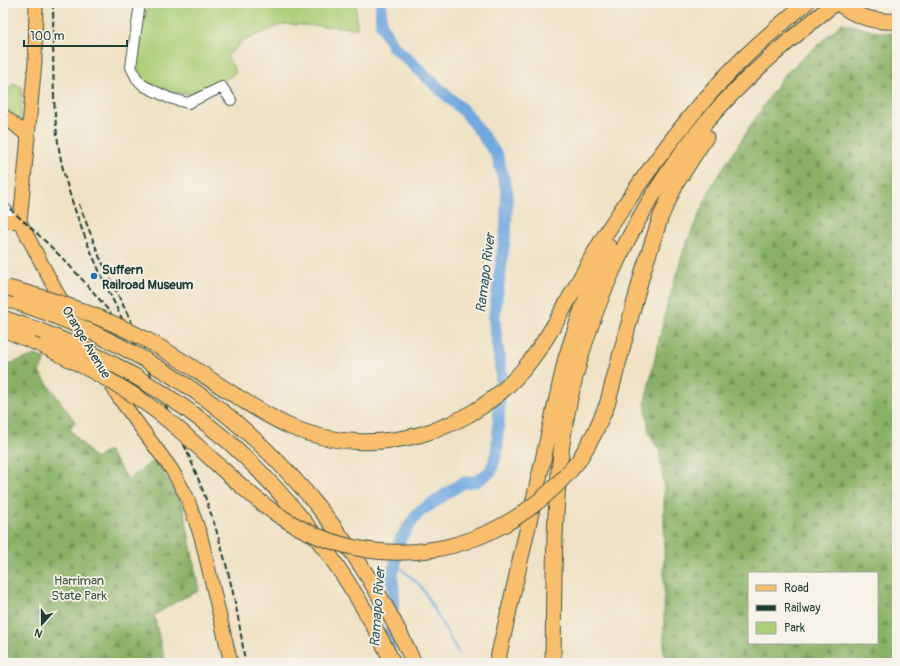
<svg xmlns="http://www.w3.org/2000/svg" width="900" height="666" viewBox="0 0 900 666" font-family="Pangolin,sans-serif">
<defs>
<pattern id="forest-firs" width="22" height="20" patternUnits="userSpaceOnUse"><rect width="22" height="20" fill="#89b268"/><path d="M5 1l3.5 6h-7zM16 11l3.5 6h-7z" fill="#6f9256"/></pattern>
</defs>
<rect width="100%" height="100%" fill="#f7f3e8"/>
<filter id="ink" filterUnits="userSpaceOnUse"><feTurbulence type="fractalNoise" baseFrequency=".025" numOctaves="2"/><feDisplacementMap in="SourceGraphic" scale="8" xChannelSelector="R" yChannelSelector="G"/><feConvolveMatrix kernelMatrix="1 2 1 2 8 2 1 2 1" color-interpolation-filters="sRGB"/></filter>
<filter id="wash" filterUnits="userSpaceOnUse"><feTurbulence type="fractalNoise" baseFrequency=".012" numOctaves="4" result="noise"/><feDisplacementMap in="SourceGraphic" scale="16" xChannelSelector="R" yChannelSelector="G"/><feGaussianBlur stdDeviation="0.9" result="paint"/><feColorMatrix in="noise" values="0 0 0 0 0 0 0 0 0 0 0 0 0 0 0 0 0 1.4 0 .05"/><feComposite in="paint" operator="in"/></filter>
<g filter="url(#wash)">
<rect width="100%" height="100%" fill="#f0e2c5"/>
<path fill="#accf78" stroke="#668656" d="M149 3H356L357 28 283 24 243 41 227 56 236 72C226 79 216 87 204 91 181 98 139 90 136 61 135 50 146 16 149 3Z
M14 83 22 87 21 121 3 105V97Z"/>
<path fill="url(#forest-firs)" stroke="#54784e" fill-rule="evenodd" d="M842 23C861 27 877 34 897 33V663H664V485L659 450 649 433 645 402 666 309 684 249 712 185 783 76ZM749 573H877V643H749Z
M35 355 46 359 39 372 76 423 70 429 95 459 108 450 128 479 155 460 183 504 199 591 181 599 154 615 165 663H3V366Z"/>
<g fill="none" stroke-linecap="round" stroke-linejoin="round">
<path stroke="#71a8df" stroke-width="2" d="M395 564 418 583 424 591 459 654"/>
<path stroke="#71a8df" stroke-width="12" d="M381 3V24L392 45 467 114 497 155 507 191 506 228 494 319 501 373 497 451 491 471 477 481 462 483 418 513 401 538 392 576 394 594 389 656"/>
</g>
</g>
<g filter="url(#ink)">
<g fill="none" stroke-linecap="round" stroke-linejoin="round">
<g stroke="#3e564a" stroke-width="12">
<path id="minor" d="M140 3 131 67 137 79 144 86 169 98 188 103 222 87 231 100
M3 207 20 222"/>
</g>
<g stroke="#3e564a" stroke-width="15">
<path id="major" d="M36 3 35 62 20 222 55 289 119 398 172 470 187 497 201 537 231 663
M3 115 28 136
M3 221 20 222"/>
</g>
<g stroke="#3e564a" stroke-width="17">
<path id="highway" d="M838 3C855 16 875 23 897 21
M3 298 19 303
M3 318 38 330
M3 329 44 346
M236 396C254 407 272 419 291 427 376 462 476 433 531 360 564 316 585 263 616 218 646 173 678 129 714 89 742 57 774 30 806 3
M213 404C301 472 368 562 414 663
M229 442C299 505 352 579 393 663
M579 460 594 434 607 405 643 271 661 216 677 182 706 137
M497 663 566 358 582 309 609 247
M553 663C554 590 553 516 562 444 578 327 631 211 707 121 745 77 790 39 835 3"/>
</g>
<use href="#minor" stroke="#fff" stroke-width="10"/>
<use href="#major" stroke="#f9bf6d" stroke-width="13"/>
<use href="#highway" stroke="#f9bf6d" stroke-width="15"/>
<path stroke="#1f3d34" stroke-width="2" stroke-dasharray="6 3" stroke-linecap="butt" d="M53 3C54 61 50 124 66 181 90 267 136 342 174 423 210 498 235 580 245 663
M3 203C46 240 89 282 122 329
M79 204 100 258 155 370"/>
<g stroke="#3e564a" stroke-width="17" stroke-linecap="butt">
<path id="highway-bridge" d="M8 288C56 300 101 316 145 339 177 356 206 377 236 396
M19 303C88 326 153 360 213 404
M38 330C108 357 172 394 229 442
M44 346C81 365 118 383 151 407 194 438 228 479 271 510 374 584 503 557 579 460"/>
</g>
<use href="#highway-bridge" stroke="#f9bf6d" stroke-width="15"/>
</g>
</g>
<circle fill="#1f6fb2" stroke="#f7f3e8" stroke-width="1.5" cx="94" cy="276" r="4"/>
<g text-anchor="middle" stroke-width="3.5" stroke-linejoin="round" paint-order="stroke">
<g font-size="13" font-weight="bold" fill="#1f3d34" stroke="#f7f3e8" text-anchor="start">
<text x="102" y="274">Suffern<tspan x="102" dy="15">Railroad Museum</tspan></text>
</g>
<g font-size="13" fill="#1f3d34" stroke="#f7f3e8">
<text transform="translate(87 342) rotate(59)" y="5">Orange Avenue</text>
</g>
<g font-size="13" fill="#3b5a42" stroke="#f7f3e8">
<text x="79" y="585">Harriman<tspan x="79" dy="15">State Park</tspan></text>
</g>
<g font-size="14" font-style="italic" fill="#34585f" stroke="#f7f3e8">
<text transform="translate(485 273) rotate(-83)" y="5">Ramapo River</text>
<text transform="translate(377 607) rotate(-86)" y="5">Ramapo River</text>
</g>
</g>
<rect width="900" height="666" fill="none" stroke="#f7f3e8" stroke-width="16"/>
<rect x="748" y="572" width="130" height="72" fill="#f7f3e8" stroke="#a1aaa0"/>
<rect x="756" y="585" width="20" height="6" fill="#f9bf6d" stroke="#a1aaa0"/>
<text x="784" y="592" font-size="12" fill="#1f3d34">Road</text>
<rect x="756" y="605" width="20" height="6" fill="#1f3d34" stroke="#a1aaa0"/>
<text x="784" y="612" font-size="12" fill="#1f3d34">Railway</text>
<rect x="756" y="622" width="20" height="12" fill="#accf78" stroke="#a1aaa0"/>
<text x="784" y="632" font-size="12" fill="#1f3d34">Park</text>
<g transform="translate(42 624) rotate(201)" stroke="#f7f3e8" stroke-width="3" paint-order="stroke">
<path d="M0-3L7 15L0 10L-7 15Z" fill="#1f3d34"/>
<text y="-6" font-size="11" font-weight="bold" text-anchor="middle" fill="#1f3d34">N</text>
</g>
<path d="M24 40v6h103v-6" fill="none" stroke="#1f3d34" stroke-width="2"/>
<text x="30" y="40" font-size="12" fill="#1f3d34" stroke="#f7f3e8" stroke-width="3" paint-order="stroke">100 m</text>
</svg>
